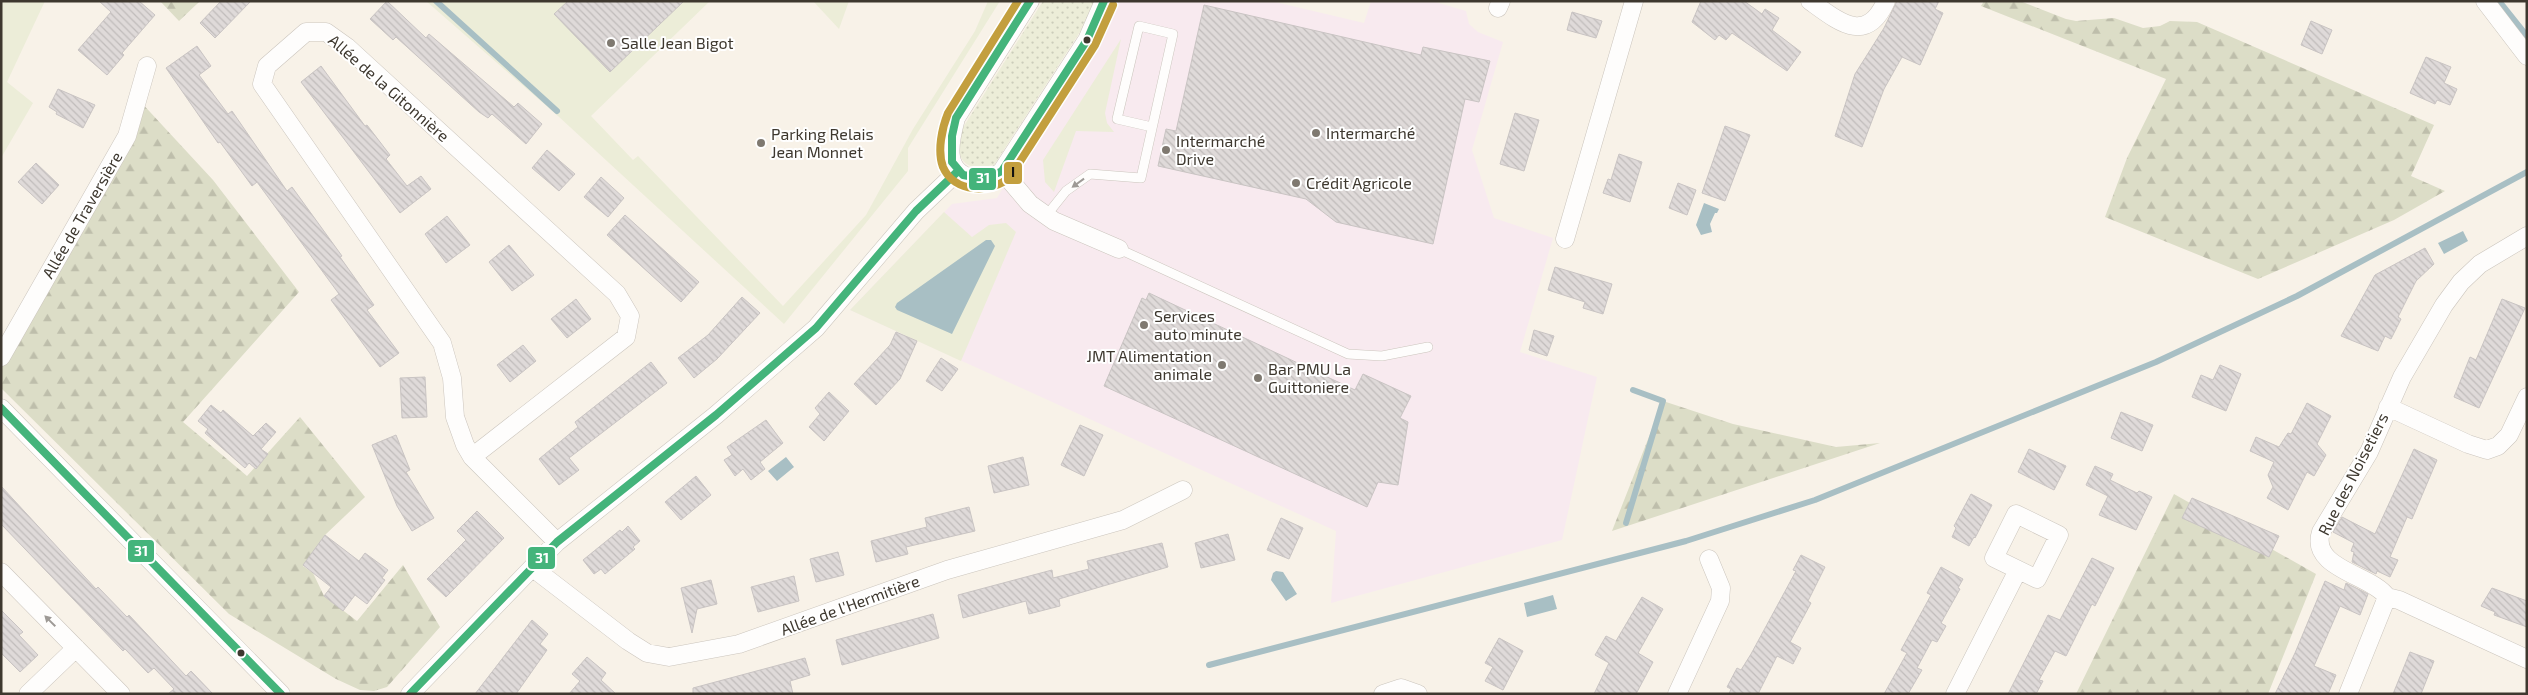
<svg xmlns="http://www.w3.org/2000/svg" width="2528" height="695" viewBox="0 0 2528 695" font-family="'Exo 2',sans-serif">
<defs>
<pattern id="forest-firs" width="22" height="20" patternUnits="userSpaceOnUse" patternTransform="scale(1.25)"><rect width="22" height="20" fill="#dcddc7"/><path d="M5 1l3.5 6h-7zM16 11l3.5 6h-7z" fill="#bebeab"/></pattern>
<pattern id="park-dots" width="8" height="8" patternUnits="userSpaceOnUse" patternTransform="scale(1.25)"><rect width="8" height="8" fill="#ecedd8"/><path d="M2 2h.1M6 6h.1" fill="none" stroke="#cbccba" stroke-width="1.8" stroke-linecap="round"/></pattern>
<pattern id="building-back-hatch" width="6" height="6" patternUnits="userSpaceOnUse" patternTransform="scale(1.25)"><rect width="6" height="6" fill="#dfdad9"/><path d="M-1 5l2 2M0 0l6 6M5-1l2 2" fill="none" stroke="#c0bcbb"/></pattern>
</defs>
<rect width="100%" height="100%" fill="#f8f2e8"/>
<path fill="#f8eaef" d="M1114 1H1271L1364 23 1371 1H1432L1466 11 1469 24 1478 32 1503 42 1472 150 1494 218 1553 238 1520 352 1597 377 1562 540 1331 603 1336 531 850 310 952 204 997 198Z"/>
<path fill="#ecedd8" d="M1 1H45L7 82 33 103 1 158Z
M426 1H568L555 14 610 72 684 1H710L591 116 633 160 638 156 783 306 866 215 913 129 975 31 988 1H1000L908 148V171L784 324 558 116Z
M813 1H849L839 29Z
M1121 39 1105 113 1107 123 1114 132 1076 131 1054 192 1045 182 1043 160Z
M944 212 972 237 989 225 1006 223 1016 232 961 361 850 310Z"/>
<path fill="url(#forest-firs)" d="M160 1H200L179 21Z
M1984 1H2020L2066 19 2076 21 2114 18 2143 28 2160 26 2170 21 2197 22 2434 125 2411 176 2445 191 2394 220 2258 279 2105 217 2127 158 2166 79 1981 6Z
M138 99 213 180 299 292 183 422 247 476 300 417 365 497 325 535 303 566 313 573 324 596 357 621 403 565 440 627 387 687 374 691 360 690 336 679 229 614 1 388V357Z
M1663 401 1733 424 1836 447 1880 443 1612 531Z
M2174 494 2316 574 2268 694H2076Z"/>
<path fill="url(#park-dots)" d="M1043 1H1098L1096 7 994 165C966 171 959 164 957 137Z"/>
<path fill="#a8bfc4" d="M1704 203 1719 209 1717 213H1715L1710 224 1712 232 1701 235 1696 225Z
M2463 231 2468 241 2444 254 2438 243Z
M986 240H991L995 246 952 334 897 310 895 307 897 303Z
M786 457 794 467 777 481 768 471Z
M1276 571 1283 572 1297 594 1286 601 1271 580 1273 573Z
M1553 595 1557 609 1527 617 1524 603Z"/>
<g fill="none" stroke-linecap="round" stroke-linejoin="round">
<path stroke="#a8bfc4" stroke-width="6" d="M436 1 557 111
M2499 1 2527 36
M1626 523 1663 401 1633 390
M1209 665 1686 541 1815 500 2156 362 2297 296 2527 172"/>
</g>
<path fill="url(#building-back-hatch)" stroke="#c9c4c3" d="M99 1H139L155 15 122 53 124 55 107 75 78 50 111 12Z
M221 1H251L215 38 200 23Z
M387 1 426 38 429 34 514 107 518 103 542 124 526 144 492 114 488 118 479 112 396 37 393 40 370 19Z
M568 1H684L610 72 554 14Z
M1701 1H1744L1762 14 1765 9 1779 18 1772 30 1801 52 1787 71 1732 33 1726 40 1719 35 1715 40 1692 22Z
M1897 1H1939L1935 9 1943 13 1920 65 1902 57 1884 89 1862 147 1835 136 1855 74 1884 28Z
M1204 5 1421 55 1423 47 1490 61 1479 102 1465 99 1433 244 1336 222 1306 199 1158 166 1166 129 1176 131Z
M1572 12 1602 21 1596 38 1567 30Z
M2311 21 2332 30 2322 54 2301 45Z
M197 46 211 66 199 75 228 114 232 111 287 191 292 187 342 256 340 257 374 305 367 310 399 353 380 367 331 300 339 294 257 182 252 186 220 142 218 143 166 68Z
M2426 57 2451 67 2444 83 2457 89 2450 105 2437 100 2435 104 2410 93Z
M321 66 365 126 367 125 390 155 386 159 407 186 421 176 431 189 400 213 301 82Z
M58 89 95 105 83 128 56 114 57 112 49 107Z
M1515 113 1539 120 1524 171 1500 164Z
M1725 126 1750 135 1725 201 1702 193Z
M547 150 575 174 559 191 532 168Z
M1619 154 1642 162 1630 202 1603 193 1608 179 1611 180Z
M36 163 59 185 42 204 18 182Z
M601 177 624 198 608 217 584 197Z
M1678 183 1696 190 1687 215 1669 208Z
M625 215 699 282 681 302 607 235Z
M447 216 470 245 446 263 425 234Z
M509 245 534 275 512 291 489 262Z
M2425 248 2434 264 2416 281 2398 317 2401 319 2391 339 2385 336 2378 351 2341 336 2375 275Z
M1555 267 1612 284 1603 314 1583 308 1585 302 1548 290Z
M1149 293 1355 390 1363 374 1411 396 1400 418 1408 422 1398 485 1378 482 1367 507 1104 386 1142 298 1146 300Z
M742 297 760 313 717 359 694 378 678 358 708 335Z
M576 299 591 319 567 338 551 319Z
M2502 299 2525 308 2479 408 2454 397 2470 357 2476 360Z
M1534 330 1554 336 1547 356 1529 350Z
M896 332 917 341 900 379 876 405 854 384 890 345Z
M523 345 536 361 510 382 497 365Z
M941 358 958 369 942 391 926 381Z
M651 362 667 383 569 458 579 470 559 485 539 459 578 427 575 422Z
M2220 365 2241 374 2226 411 2192 397 2201 375 2213 380Z
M425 377 427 417 402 418 400 378Z
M829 392 849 411 824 441 809 427 820 414 815 408Z
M2307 403 2331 416 2317 444 2326 455 2314 476 2307 472 2288 510 2267 498 2273 487 2268 475 2274 462 2250 451 2256 437 2279 447 2288 433 2291 434Z
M211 405 221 413 223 410 253 436 266 423 276 432 261 449 268 454 256 469 249 463 245 468 205 433 208 429 198 421Z
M2121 412 2153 425 2142 451 2111 438Z
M766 420 783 443 760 462 765 469 751 480 743 469 735 476 724 460 732 455 727 447Z
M1080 425 1103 435 1084 476 1061 465Z
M396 435 410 470 406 472 434 518 412 531 397 506 372 445Z
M2029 449 2066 466 2054 490 2018 472Z
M2414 449 2437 460 2412 519 2407 517 2390 557 2398 560 2390 577 2377 571 2376 574 2352 562 2354 552 2351 551 2354 543 2333 532 2342 517 2375 534Z
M1023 457 1029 485 994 493 988 466Z
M2095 466 2113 474 2110 480 2137 493 2139 491 2152 497 2136 530 2099 515 2108 496 2086 485Z
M696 476 711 495 681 520 665 502Z
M1 486 96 589 98 587 127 617 129 615 186 676 191 671 213 694H168L174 689 154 668 148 673 125 649 123 651 1 524Z
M1971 494 1992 505 1975 538 1974 537 1969 546 1952 537 1956 528 1954 526Z
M2192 498 2279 536 2269 557 2182 518Z
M969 507 975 531 906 547 908 554 876 562 871 541 927 527 925 518Z
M477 511 504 538 446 597 427 579 466 540 457 531Z
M1281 518 1303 528 1289 559 1267 550Z
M628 526 640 541 633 547 635 549 605 574 601 569 594 574 583 560 620 530 622 532Z
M1228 534 1235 560 1201 568 1195 543Z
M325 535 359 561 365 553 388 570 382 578 385 580 367 604 355 595 343 611 324 596 331 587 303 565Z
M1162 543 1168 567 1059 599 1060 606 1029 614 1026 601 963 618 958 595 1052 570 1053 578 1089 569 1087 561Z
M838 552 844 575 816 582 810 559Z
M1801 555 1825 567 1808 601 1811 603 1790 642 1801 648 1793 664 1777 656 1758 694H1729L1731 689 1727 687 1737 668 1741 670 1751 654 1796 571 1793 570Z
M2092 558 2114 568 2095 606 2092 604 2066 656 2055 651 2039 680 2043 681 2036 694H2008L2048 615 2060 620Z
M1941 567 1963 579 1958 588 1960 589 1941 623 1946 626 1937 642 1932 640 1917 668 1922 670 1908 694H1884L1907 653 1901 650 1931 595 1927 593Z
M794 576 799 601 758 612 751 587Z
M711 580 717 604 697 609 692 633 681 588Z
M2325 581 2344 590 2346 583 2368 594 2360 615 2340 606 2314 666 2336 675 2328 694H2275L2295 653Z
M2492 588 2527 601V627L2494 615 2495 612 2481 606Z
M1642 597 1663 609 1638 653 1653 662 1636 694H1594L1609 663 1595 655 1606 636 1616 641Z
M1 610 23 632 19 635 38 655 20 672 1 653Z
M933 614 939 638 842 665 836 640Z
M532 620 548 634 540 644 547 650 516 694H475Z
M1499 638 1523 651 1503 690 1485 681 1493 667 1485 663Z
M2410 652 2434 661 2421 694H2393Z
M587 657 606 673 601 680 616 694H569L580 681 572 674Z
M805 658 810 675 790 681 793 694H693V688Z"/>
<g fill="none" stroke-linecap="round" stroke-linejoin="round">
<g stroke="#cbc5bd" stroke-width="10">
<path id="service" d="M1046 216 1066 191 1090 174 1141 178 1173 34 1139 26 1117 119 1152 127
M1119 249 1348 354 1382 356 1428 347"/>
</g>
<g stroke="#cbc5bd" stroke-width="19">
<path id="minor" d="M1030 1 956 118C950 141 942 172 973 178 985 181 993 178 1002 171L1087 40 1104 1
M1810 1C1838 21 1866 46 1886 1
M2485 1 2527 56
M1498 8 1501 1
M1002 171 1030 204 1054 221 1119 249
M1565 239 1634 1
M1 357 127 136 147 66
M2388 407 2468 444 2487 450 2498 446 2509 435 2527 397
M1 408 281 694
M472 457 626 337 630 316 617 294 347 47 326 32H306L267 66 262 84 442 343 452 378 455 417 465 445 472 457 557 542
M2016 514 2059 535 2037 579 1994 558Z
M533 568 628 641 647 653 669 657 739 644 947 570 1123 520 1183 490
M1 572 121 694
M2387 597 2399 600 2527 659
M28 694 76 648
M410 694 557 542 716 415 816 328 916 211 957 172
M1383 694 1401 688 1418 694
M1677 694 1720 601 1721 588 1709 559
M1955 694 2018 570
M2348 694 2387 597C2373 575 2309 569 2321 532L2369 452 2402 377 2444 305 2461 282 2480 264 2527 236"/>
</g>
<use href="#service" stroke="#fefdfc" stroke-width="9"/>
<use href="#minor" stroke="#fefdfc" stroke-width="18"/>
<g stroke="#fff" stroke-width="11">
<path id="bus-1" d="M1030 1 956 118 952 136V162L963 175 985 179 1002 171 1087 40 1104 1
M1 408 281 694
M410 694 557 542 716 415 816 328 916 211 957 172"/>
</g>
<g stroke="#fff" stroke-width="11">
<path id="bus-2" d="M1018 1 948 113C942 128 937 151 943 167 954 193 991 194 1010 177L1095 45 1113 5"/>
</g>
<use href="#bus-1" stroke="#44b47b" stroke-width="8"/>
<use href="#bus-2" stroke="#c39f3e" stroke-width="8"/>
</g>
<defs><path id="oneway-solid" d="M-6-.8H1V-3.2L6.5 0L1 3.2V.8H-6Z" transform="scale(1.25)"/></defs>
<g fill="#9e9a96">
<use href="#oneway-solid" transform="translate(1078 183) rotate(144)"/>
<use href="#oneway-solid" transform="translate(50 621) rotate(-135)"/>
</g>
<g fill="#3e382f" stroke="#fff" stroke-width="2">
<circle cx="1087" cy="40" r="4.5"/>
<circle cx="241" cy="653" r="4.5"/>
</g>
<g fill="#7f7970" stroke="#fff" stroke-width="2">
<circle cx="611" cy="43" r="5"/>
<circle cx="1316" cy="133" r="5"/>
<circle cx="761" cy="143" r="5"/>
<circle cx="1166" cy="150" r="5"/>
<circle cx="1296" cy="183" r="5"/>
<circle cx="1144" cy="325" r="5"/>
<circle cx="1222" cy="365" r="5"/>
<circle cx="1258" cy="378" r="5"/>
</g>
<g text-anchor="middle" stroke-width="4" stroke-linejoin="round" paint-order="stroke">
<g font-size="16" fill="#3e382f" stroke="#fff" text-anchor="start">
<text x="621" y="49">Salle Jean Bigot</text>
<text x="1326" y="139">Intermarché</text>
<text x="771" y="140">Parking Relais<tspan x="771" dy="18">Jean Monnet</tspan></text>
<text x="1176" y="147">Intermarché<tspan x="1176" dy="18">Drive</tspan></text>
<text x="1306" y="189">Crédit Agricole</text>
<text x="1154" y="322">Services<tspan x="1154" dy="18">auto minute</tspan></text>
<text x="1212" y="362" text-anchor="end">JMT Alimentation<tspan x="1212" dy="18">animale</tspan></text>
<text x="1268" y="375">Bar PMU La<tspan x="1268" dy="18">Guittoniere</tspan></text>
</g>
<g font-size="16" fill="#3e382f" stroke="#fff">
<text transform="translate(389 88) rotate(41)" y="6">Allée de la Gitonnière</text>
<text transform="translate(82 215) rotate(-60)" y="6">Allée de Traversière</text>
<text transform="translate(2353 474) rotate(-63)" y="6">Rue des Noisetiers</text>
<text transform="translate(850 605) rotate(-20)" y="6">Allée de l'Hermitière</text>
</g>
</g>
<g stroke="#fff" stroke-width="2">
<rect x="1003" y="161" width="20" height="24" rx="5" fill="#c39f3e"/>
<rect x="968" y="167" width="29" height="24" rx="5" fill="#44b47b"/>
<rect x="127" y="539" width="28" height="24" rx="5" fill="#44b47b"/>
<rect x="527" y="546" width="29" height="24" rx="5" fill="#44b47b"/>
</g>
<g font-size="14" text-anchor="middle" font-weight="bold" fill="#fff">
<text x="983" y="183">31</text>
<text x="141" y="556">31</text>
<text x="542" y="563">31</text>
</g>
<g font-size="14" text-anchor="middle" font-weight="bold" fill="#111">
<text x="1013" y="177">I</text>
</g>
<rect width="2528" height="695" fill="none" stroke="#3e382f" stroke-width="5"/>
</svg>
